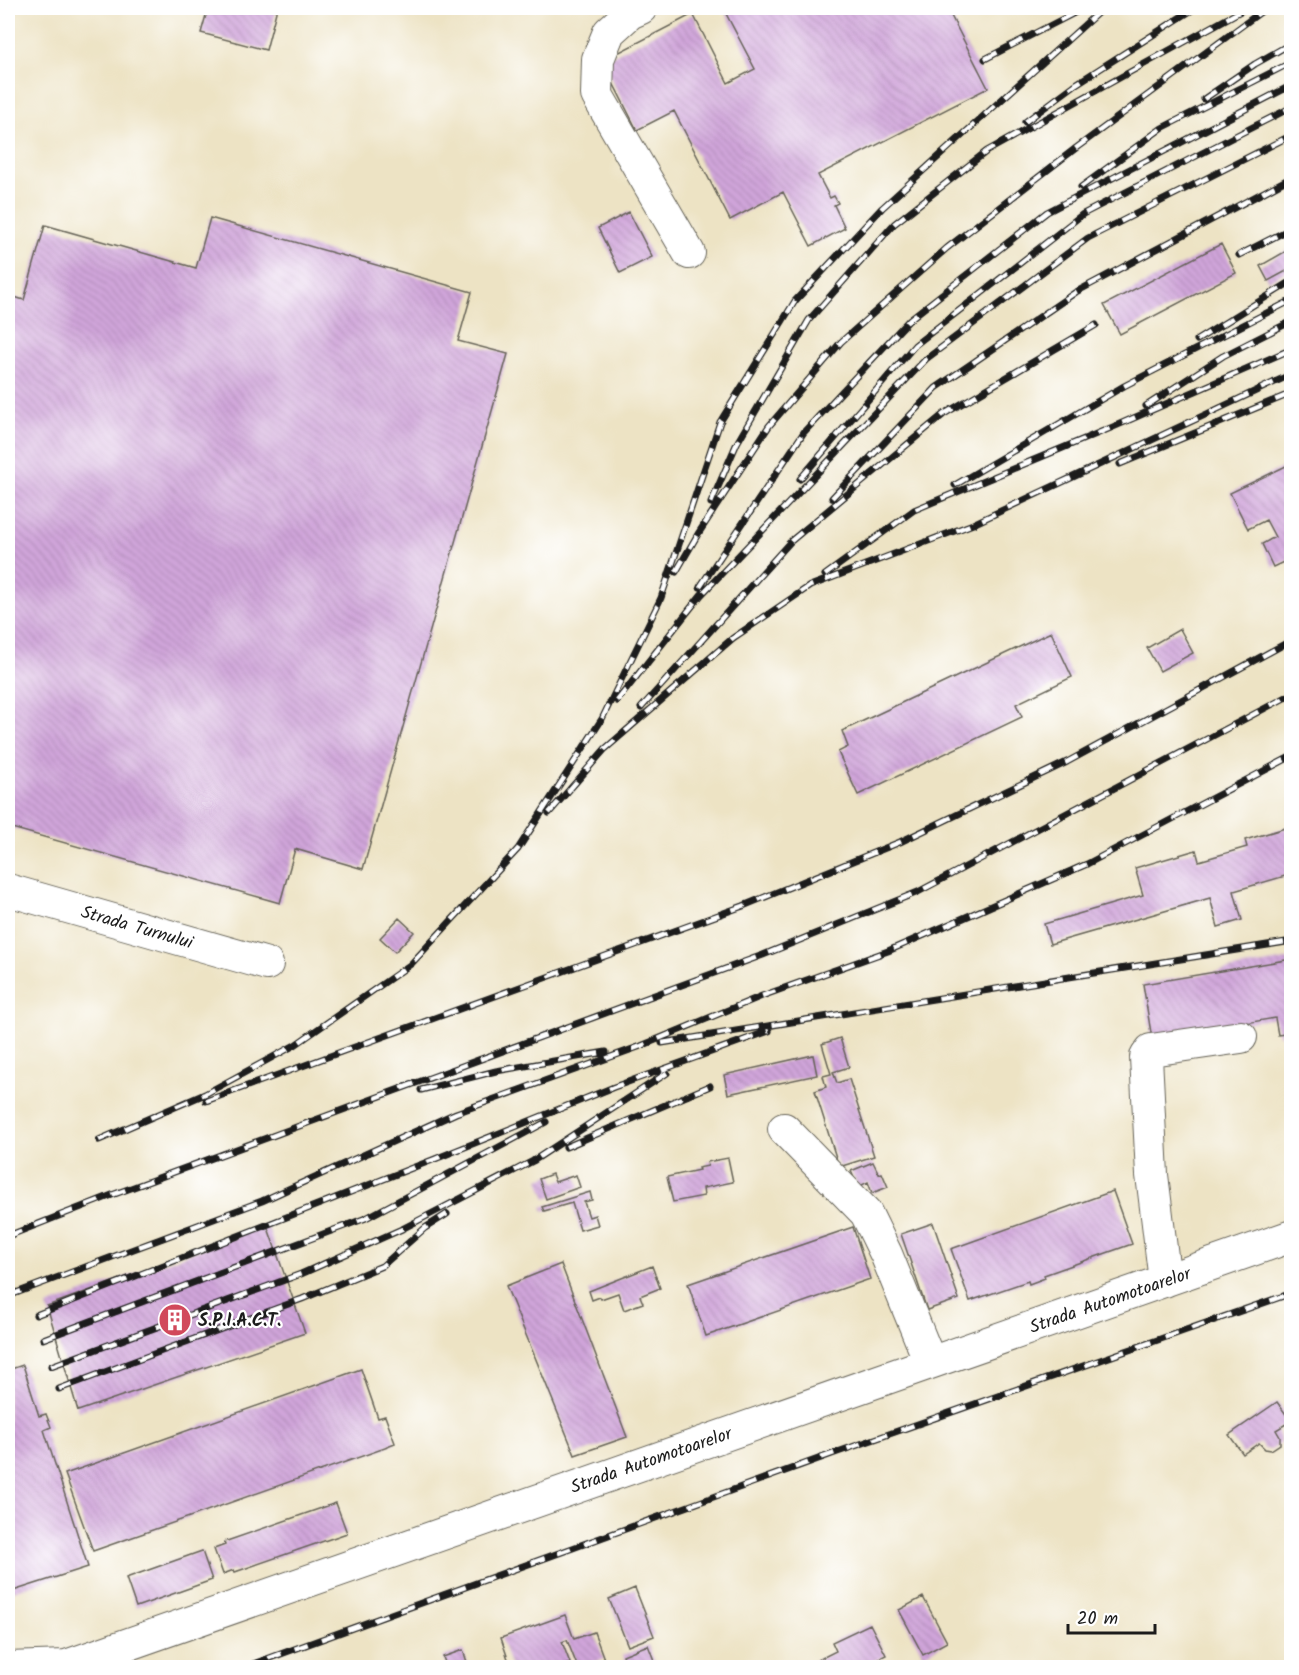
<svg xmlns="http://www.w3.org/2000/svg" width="1299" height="1675" viewBox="0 0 1299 1675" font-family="Kalam,sans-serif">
<defs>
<pattern id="building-back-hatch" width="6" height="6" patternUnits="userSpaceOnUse" patternTransform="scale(1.5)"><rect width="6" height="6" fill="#d0a5da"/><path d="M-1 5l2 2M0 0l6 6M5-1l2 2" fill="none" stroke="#b28dba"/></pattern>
</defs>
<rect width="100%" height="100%" fill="#fff"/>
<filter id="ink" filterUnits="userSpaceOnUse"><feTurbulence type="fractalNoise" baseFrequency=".0167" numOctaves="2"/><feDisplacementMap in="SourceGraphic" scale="12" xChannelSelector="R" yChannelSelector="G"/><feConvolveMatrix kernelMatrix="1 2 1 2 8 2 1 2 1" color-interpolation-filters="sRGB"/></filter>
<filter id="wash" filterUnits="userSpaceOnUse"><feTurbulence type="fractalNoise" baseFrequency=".008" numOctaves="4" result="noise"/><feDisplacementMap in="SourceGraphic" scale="24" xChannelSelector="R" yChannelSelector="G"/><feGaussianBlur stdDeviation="1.35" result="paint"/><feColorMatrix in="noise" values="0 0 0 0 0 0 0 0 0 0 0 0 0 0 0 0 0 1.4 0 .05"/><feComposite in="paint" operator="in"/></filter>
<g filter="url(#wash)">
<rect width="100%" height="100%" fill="#ede3c4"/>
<g id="blocks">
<path fill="url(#building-back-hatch)" d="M208 8H277L266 50 201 33Z
M723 8H947L988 88 818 175 830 198 834 196 838 203 834 205 845 228 811 246 783 192 730 220 674 111 637 130 602 61 693 14 728 83 755 69Z
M629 212 652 257 620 273 598 228Z
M210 218 472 292 458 341 508 354 363 869 295 849 280 903 8 827V295L24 300 45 225 196 268Z
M1221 244 1236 273 1120 334 1104 305Z
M1288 250 1292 257V268L1268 281 1260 266Z
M1288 465 1292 473V558L1273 567 1262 544 1275 537 1266 520 1248 529 1230 493Z
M1180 629 1193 653 1160 671 1147 648Z
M1051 632 1072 677 1016 704 1022 717 858 795 838 752 848 747 842 731Z
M1292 826V874L1234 891 1242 920 1218 927 1210 898 1050 944 1044 924 1143 895 1135 868 1196 850 1199 861 1247 847 1245 840Z
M399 918 414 932 395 952 380 938Z
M1292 959V1033L1278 1035 1275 1018 1152 1039 1143 984Z
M840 1038 849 1067 833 1072 837 1083 849 1079 874 1156 839 1167 815 1091 826 1087 823 1076 831 1074 822 1044Z
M813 1055 817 1075 728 1094 724 1075Z
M728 1158 733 1182 703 1188 704 1196 673 1202 667 1177 699 1170 698 1168 708 1166 707 1162Z
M873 1162 879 1174 882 1173 888 1187 872 1193 868 1182 858 1187 851 1171Z
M552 1174 555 1182 576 1175 580 1187 546 1199 539 1179Z
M1113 1191 1132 1244 1044 1275 1045 1278 1029 1284 1028 1281 970 1301 951 1249Z
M590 1192 592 1200 584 1202 589 1217 595 1215 598 1225 580 1230 572 1203 544 1211 542 1207Z
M933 1223 959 1299 927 1310 901 1234Z
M267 1225 305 1333 78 1411 47 1306Z
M853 1227 870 1279 706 1336 688 1284Z
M561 1264 627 1437 575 1455 506 1286Z
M652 1266 660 1288 640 1296 643 1303 624 1310 618 1293 601 1299 600 1297 592 1300 589 1291Z
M23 1365 39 1416 46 1414 51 1427 44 1430 88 1567 10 1592 8 1585V1370Z
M361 1369 378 1418 385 1416 395 1443 387 1446 388 1447 93 1551 65 1474Z
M1277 1402 1291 1421 1276 1430 1280 1437V1444L1271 1450 1265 1449 1259 1443 1243 1454 1229 1435Z
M336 1503 347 1533 235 1572 234 1570 223 1574 214 1549 225 1545 224 1542Z
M202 1551 212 1580 136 1607 126 1578Z
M635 1588 654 1636 628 1646 609 1599Z
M923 1597 947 1642 923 1655 899 1610Z
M565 1615 574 1639 594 1632 604 1659 578 1668 567 1640 562 1642 570 1663 557 1668H511L501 1638Z
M870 1624 886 1655 860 1668H802L836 1651 832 1642Z
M648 1645 657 1668H628L623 1655Z
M463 1650 469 1668H447L443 1657Z"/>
</g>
</g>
<g filter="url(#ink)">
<use href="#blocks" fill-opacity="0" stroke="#656257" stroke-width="1.5"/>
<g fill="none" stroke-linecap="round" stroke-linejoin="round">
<g stroke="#656257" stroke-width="34">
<path id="minor" d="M641 8 630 13 609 32 598 59 597 95 689 253
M8 890 267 964
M784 1129 866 1213 886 1254 930 1362
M1165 1281 1152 1175 1146 1057 1151 1050 1241 1037
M8 1668 66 1666 1292 1236"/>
</g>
<use href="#minor" stroke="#fff" stroke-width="32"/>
<g stroke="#1c1c1c" stroke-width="7">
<path id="rail" d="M985 59 1084 8
M1204 99 1255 64 1292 43
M1025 122 1076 84 1195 8
M1081 187 1162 128 1292 62
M1239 255 1292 228
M1197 340 1292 281
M1146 406 1223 356 1292 321
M1120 464 1292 393
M800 479 915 345 1083 214 1292 107
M955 485 1124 386 1292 300
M832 498 936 388 1076 292 1292 177
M711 503 737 443 809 320 894 224 987 151 1246 8
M676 572 698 534 769 426 841 342 947 248 1076 148 1266 8
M825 575 914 510 1113 427 1292 349
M700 587 804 432 910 319 1047 212 1292 85
M617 701 701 595 926 359 1088 238 1292 135
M641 708 791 541 944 414 1096 325
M549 813 605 749 733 638 810 586 973 524 1292 374
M662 1043 1292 941
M421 1090 496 1071 606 1052
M206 1101 743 906 900 842 1067 762 1292 640
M99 1140 205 1094 295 1045 411 964 518 849 602 719 661 598 720 422 795 301 882 208 1103 8
M566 1147 710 1086
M8 1236 112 1195 763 955 918 892 1292 694
M8 1296 262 1201 456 1113 641 1046 762 996 888 951 1087 864 1292 756
M36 1315 435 1159 614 1087 769 1031
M43 1339 366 1218 546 1122
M51 1366 301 1274 402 1229 533 1161 667 1073
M59 1389 302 1299 382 1266 425 1228 447 1214
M242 1668 832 1454 1292 1293"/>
</g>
<use href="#rail" stroke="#fff" stroke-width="4.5" stroke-dasharray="14" stroke-linecap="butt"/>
</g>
</g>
<defs>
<g id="building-disc" transform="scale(1.725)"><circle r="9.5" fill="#d1495b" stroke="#fff"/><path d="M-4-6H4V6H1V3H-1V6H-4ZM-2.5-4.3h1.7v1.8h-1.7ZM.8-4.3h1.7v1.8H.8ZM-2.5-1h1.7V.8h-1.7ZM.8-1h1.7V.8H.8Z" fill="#fff"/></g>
</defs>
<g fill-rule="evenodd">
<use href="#building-disc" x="175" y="1320"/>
</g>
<g text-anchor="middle" stroke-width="4.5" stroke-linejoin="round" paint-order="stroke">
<g font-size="18" fill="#1c1c1c" stroke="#fff">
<text transform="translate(137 927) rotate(16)" y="6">Strada Turnului</text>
<text transform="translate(1110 1300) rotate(-19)" y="6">Strada Automotoarelor</text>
<text transform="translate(651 1460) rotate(-19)" y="6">Strada Automotoarelor</text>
</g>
<g font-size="18" font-weight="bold" fill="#1c1c1c" stroke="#fff" text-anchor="start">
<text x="198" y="1326">S.P.I.A.C.T.</text>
</g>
</g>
<rect width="1299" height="1675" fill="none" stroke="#fff" stroke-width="30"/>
<path d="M1068 1624v9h87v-9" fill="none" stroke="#1c1c1c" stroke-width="3"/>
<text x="1077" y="1624" font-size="18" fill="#1c1c1c" stroke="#ffffff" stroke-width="4.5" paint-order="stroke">20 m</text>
</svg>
